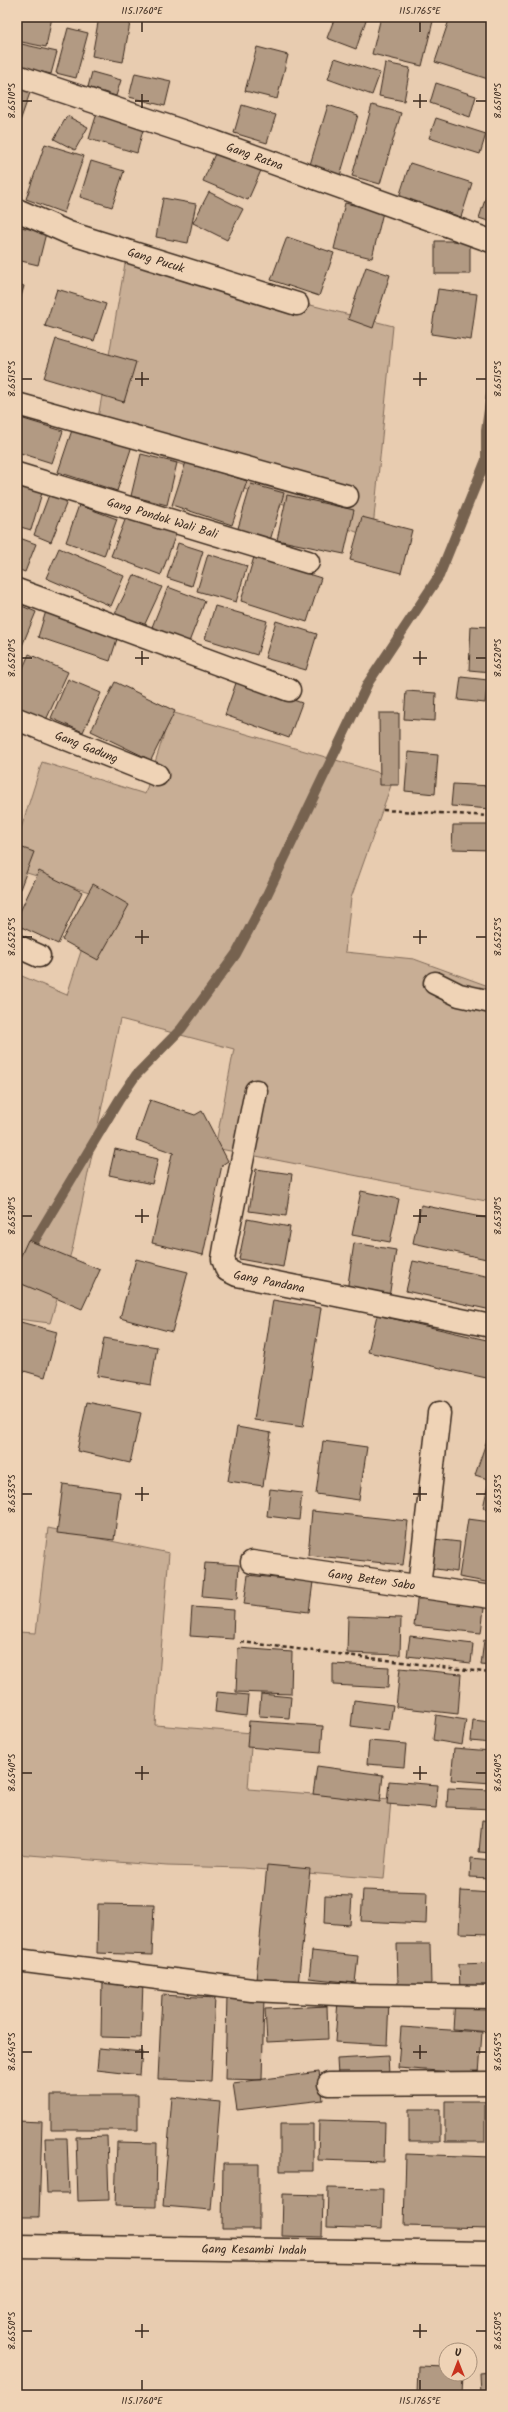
<svg xmlns="http://www.w3.org/2000/svg" width="508" height="2412" viewBox="0 0 508 2412" font-family="Kalam,sans-serif">
<rect width="100%" height="100%" fill="#e8ccb0"/>
<filter id="ink" filterUnits="userSpaceOnUse"><feTurbulence type="fractalNoise" baseFrequency=".025" numOctaves="2"/><feDisplacementMap in="SourceGraphic" scale="8" xChannelSelector="R" yChannelSelector="G"/><feConvolveMatrix kernelMatrix="1 2 1 2 8 2 1 2 1" color-interpolation-filters="sRGB"/></filter>
<g filter="url(#ink)">
<path fill="#c8ae95" stroke="#826c5a" d="M126 258 393 326 372 538 167 459 95 435Z
M171 712 394 777 351 898 345 952 414 959 491 987V1202L215 1148 234 1049 120 1019 73 1246 50 1323 17 1319V974L67 995 99 895 17 870V841L42 762 145 794Z
M48 1528 169 1553 155 1725 252 1733 248 1789 391 1800 384 1879 242 1868 167 1866 17 1854V1632L36 1633Z"/>
<g fill="none" stroke-linecap="round" stroke-linejoin="round">
<path stroke="#766250" stroke-width="10" d="M17 1270 119 1100 136 1075 181 1029 236 954 264 901 368 683 439 576 486 460V431L491 395"/>
</g>
<path fill="#b29a83" stroke="#3b2a1e" d="M17 17H52L46 47 17 41Z
M99 17H131L123 62 92 56Z
M335 17H367L356 49 327 38Z
M381 17H434L422 66 372 54Z
M450 17H491V80L435 62Z
M68 28 88 33 76 78 56 73Z
M17 43 57 52 51 74 17 66Z
M257 47 288 55 277 99 245 91Z
M335 58 380 73 372 95 328 79Z
M385 63 410 68 404 101 379 96Z
M92 72 121 80 116 96 88 87Z
M135 73 171 81 165 106 129 97Z
M436 83 476 96 470 117 430 103Z
M17 85 31 90 19 124 17 123Z
M242 105 276 115 267 143 234 133Z
M328 105 358 115 340 176 309 168Z
M372 105 401 113 380 184 352 176Z
M97 113 144 126 137 153 89 139Z
M67 116 88 127 75 150 54 139Z
M436 118 486 134 480 154 429 138Z
M45 144 84 156 64 213 26 199Z
M218 147 263 166 248 200 203 181Z
M91 161 124 171 112 207 80 197Z
M410 163 472 183 461 217 399 197Z
M491 182V222L479 218Z
M209 192 243 209 227 240 193 223Z
M163 198 196 204 188 243 156 237Z
M345 203 383 212 372 258 334 249Z
M17 226 46 233 38 265 17 260Z
M287 237 334 253 319 296 271 280Z
M435 241H470V274H435Z
M366 267 390 275 373 328 348 319Z
M17 284 24 286 17 311Z
M57 289 106 304 94 341 45 326Z
M438 289 477 294 471 340 431 334Z
M56 339 136 362 124 402 44 378Z
M17 417 63 431 52 463 17 452Z
M73 427 132 446 117 491 58 472Z
M141 454 177 463 167 505 131 496Z
M186 462 247 481 232 525 172 505Z
M17 479 44 486 31 530 17 526Z
M251 484 284 493 269 544 236 535Z
M50 492 68 499 51 542 34 535Z
M287 495 354 510 344 554 277 540Z
M79 505 117 519 104 556 66 542Z
M127 515 176 534 161 575 111 556Z
M362 517 412 530 401 573 350 560Z
M17 537 36 544 25 572 17 569Z
M178 543 203 551 192 586 167 578Z
M59 548 124 576 111 606 46 578Z
M208 554 247 566 236 602 197 591Z
M254 557 321 578 307 622 241 601Z
M134 575 162 587 144 626 115 614Z
M168 587 205 601 189 642 152 627Z
M17 604 36 612 17 658Z
M215 606 267 621 257 655 205 639Z
M46 611 118 636 110 661 38 637Z
M276 621 317 634 306 670 265 658Z
M471 626 491 627V672L469 670Z
M29 654 68 672 46 720 17 707V682Z
M461 677 488 680 485 703 458 700Z
M68 679 101 693 83 732 51 718Z
M237 680 302 703 289 738 225 715Z
M115 682 175 711 151 760 91 731Z
M406 691 436 693 435 721 404 719Z
M379 713H399V785H380Z
M17 730 24 732 17 751Z
M408 752 438 755 435 794 405 791Z
M453 784 491 786V809L451 806Z
M453 825H491V850L452 849Z
M17 846 34 852 17 897Z
M39 871 82 892 58 944 17 925V918Z
M93 884 129 905 98 960 62 940Z
M150 1100 195 1115 202 1111 228 1161 222 1165 203 1255 152 1243 172 1154 174 1153 136 1140Z
M115 1149 158 1159 152 1184 109 1175Z
M256 1169 292 1174 286 1216 249 1211Z
M361 1191 399 1199 390 1242 352 1235Z
M421 1205 491 1219V1260L413 1243Z
M247 1219 290 1227 283 1267 239 1259Z
M28 1240 100 1270 82 1309 17 1282V1264Z
M354 1243 396 1250 389 1298 347 1291Z
M136 1259 188 1272 172 1332 120 1318Z
M413 1261 491 1277V1310L406 1291Z
M273 1300 321 1308 303 1427 254 1420Z
M377 1315 491 1341V1379L368 1352Z
M17 1321 57 1332 45 1377 17 1369Z
M104 1338 157 1347 151 1385 97 1376Z
M87 1402 141 1413 130 1463 77 1451Z
M237 1427 271 1433 263 1486 228 1481Z
M491 1428V1480L475 1475Z
M323 1441 367 1447 359 1500 316 1494Z
M63 1484 120 1492 114 1540 57 1533Z
M488 1485H491V1509L483 1508Z
M270 1489 302 1493 299 1520 267 1516Z
M312 1511 408 1521 403 1565 308 1555Z
M468 1519 491 1522V1583L459 1577Z
M433 1539 460 1542 457 1572 429 1568Z
M205 1563 239 1565 237 1599 202 1596Z
M248 1575 313 1582 309 1612 244 1604Z
M418 1592 485 1600 481 1633 414 1626Z
M192 1607 234 1610 233 1639 190 1636Z
M348 1616 401 1618 400 1655 347 1653Z
M410 1636 473 1644 471 1663 407 1656Z
M484 1640 491 1641V1666L481 1665Z
M238 1648 292 1652 291 1694 236 1692Z
M333 1664 389 1667 388 1688 333 1685Z
M400 1668 461 1674 458 1714 396 1707Z
M217 1692 248 1695 246 1716 215 1712Z
M261 1694 291 1697 289 1718 259 1716Z
M354 1700 393 1705 389 1731 351 1726Z
M436 1715 466 1720 462 1745 433 1740Z
M473 1720 491 1722V1743L471 1741Z
M249 1721 323 1726 321 1753 247 1747Z
M369 1741 406 1744 404 1767 367 1764Z
M454 1748 491 1751V1783L451 1780Z
M317 1766 383 1775 380 1802 313 1794Z
M389 1781 438 1785 436 1808 387 1804Z
M448 1788 491 1790V1809L447 1807Z
M482 1820 491 1821V1853L479 1852Z
M471 1858 491 1860V1878L470 1877Z
M267 1865 310 1869 298 1985 256 1980Z
M363 1890 427 1892 426 1924 361 1921Z
M461 1891 491 1893V1934L459 1933Z
M325 1895 352 1896 350 1925 324 1923Z
M98 1904 154 1905 152 1955 97 1953Z
M397 1944H430L431 1985H398Z
M312 1951 358 1956 355 1983 309 1978Z
M491 1963V1990L460 1991 459 1964Z
M102 1980 143 1982 141 2038 101 2037Z
M162 1995 215 1998 211 2081 158 2079Z
M227 1996 264 1997 262 2080 225 2079Z
M455 1999 491 2002V2032L453 2029Z
M338 2000 389 2002 387 2045 335 2042Z
M327 2006 328 2039 267 2042 265 2009Z
M401 2027 482 2032 479 2074 398 2068Z
M99 2048 142 2052 140 2075 97 2070Z
M388 2056 389 2074 338 2076 337 2059Z
M319 2072 323 2100 237 2110 233 2083Z
M51 2095H138V2130H51Z
M172 2097 220 2102 211 2210 163 2206Z
M445 2101H485V2142H445Z
M409 2109H440V2142H409Z
M319 2120 385 2122 384 2162 318 2160Z
M17 2121 42 2122 39 2217H17Z
M280 2124H313V2171H280Z
M107 2136 109 2200 78 2201 76 2137Z
M45 2138H67L69 2193H47Z
M117 2142 157 2143 156 2207 115 2206Z
M406 2154 491 2157 490 2228 404 2226Z
M223 2164H259V2229H222Z
M328 2188 383 2189 382 2229 327 2227Z
M283 2194 323 2195 322 2237 282 2236Z
M418 2366 446 2367V2374H463L462 2395H417Z
M491 2372V2395H481L480 2373Z"/>
<g fill="none" stroke-linecap="round" stroke-linejoin="round">
<g stroke="#3b2a1e" stroke-width="25">
<g id="street">
<path id="s1" d="M17 76 215 142 491 241"/>
<path id="s2" d="M17 210 69 233 297 304"/>
<path d="M17 404 347 496"/>
<path id="s3" d="M17 474 308 562"/>
<path d="M17 590 289 690"/>
<path id="s4" d="M17 719 157 775"/>
<path d="M17 946 39 956"/>
<path d="M435 983 459 995 491 1002"/>
<path id="s5" d="M256 1091 225 1247 223 1259 227 1270 237 1275 491 1326"/>
<path id="s6" d="M252 1562 491 1597"/>
<path d="M419 1587 439 1413"/>
<path d="M17 1960 252 1990 358 1995 491 1997"/>
<path d="M329 2084 491 2083"/>
<path id="s7" d="M17 2246 491 2253"/>
</g>
</g>
<path stroke="#3b2a1e" stroke-width="2.5" stroke-dasharray="4 3" stroke-linecap="butt" d="M383 810 491 816
M241 1642 491 1673"/>
<use href="#street" stroke="#efd3b6" stroke-width="22"/>
</g>
</g>
<path fill="none" stroke="#3b2a1e" stroke-width="1.5" d="M142 22V32M420 22V32M142 94V108M420 94V108M22 101H32M135 101H149M413 101H427M476 101H486M142 372V386M420 372V386M22 379H32M135 379H149M413 379H427M476 379H486M142 651V665M420 651V665M22 658H32M135 658H149M413 658H427M476 658H486M142 930V944M420 930V944M22 937H32M135 937H149M413 937H427M476 937H486M142 1209V1223M420 1209V1223M22 1216H32M135 1216H149M413 1216H427M476 1216H486M142 1487V1501M420 1487V1501M22 1494H32M135 1494H149M413 1494H427M476 1494H486M142 1766V1780M420 1766V1780M22 1773H32M135 1773H149M413 1773H427M476 1773H486M142 2045V2059M420 2045V2059M22 2052H32M135 2052H149M413 2052H427M476 2052H486M142 2324V2338M420 2324V2338M22 2331H32M135 2331H149M413 2331H427M476 2331H486M142 2380V2390M420 2380V2390"/>
<g text-anchor="middle" stroke-width="3.5" stroke-linejoin="round" paint-order="stroke">
<g font-size="12" fill="#3b2a1e" stroke="#efd3b6">
<text dy="4" stroke="none"><textPath href="#s1" startOffset="251">Gang Ratna</textPath></text>
<text dy="4" stroke="none"><textPath href="#s2" startOffset="148">Gang Pucuk</textPath></text>
<text dy="4" stroke="none"><textPath href="#s3" startOffset="152">Gang Pondok Wali Bali</textPath></text>
<text dy="4" stroke="none"><textPath href="#s4" startOffset="75">Gang Gadung</textPath></text>
<text dy="4" stroke="none"><textPath href="#s5" startOffset="227">Gang Pandana</textPath></text>
<text dy="4" stroke="none"><textPath href="#s6" startOffset="121">Gang Beten Sabo</textPath></text>
<text dy="4" stroke="none"><textPath href="#s7" startOffset="237">Gang Kesambi Indah</textPath></text>
</g>
</g>
<rect width="508" height="2412" fill="none" stroke="#efd3b6" stroke-width="44"/>
<g transform="translate(458 2362)"><circle r="19" fill="#efd3b6" stroke="#a78f79"/>
<path d="M0-3L7 15L0 10L-7 15Z" fill="#c8321e"/>
<text y="-6" font-size="11" font-weight="bold" text-anchor="middle" fill="#3b2a1e">U</text>
</g>
<rect x="22" y="22" width="464" height="2368" fill="none" stroke="#3b2a1e" stroke-width="1.5"/>
<g font-size="10" text-anchor="middle" fill="#3b2a1e">
<text x="142" y="14">115.1760°E</text>
<text x="420" y="14">115.1765°E</text>
<text transform="translate(11 101) rotate(-90)" y="4">8.6510°S</text>
<text transform="translate(497 101) rotate(-90)" y="4">8.6510°S</text>
<text transform="translate(11 379) rotate(-90)" y="4">8.6515°S</text>
<text transform="translate(497 379) rotate(-90)" y="4">8.6515°S</text>
<text transform="translate(11 658) rotate(-90)" y="4">8.6520°S</text>
<text transform="translate(497 658) rotate(-90)" y="4">8.6520°S</text>
<text transform="translate(11 937) rotate(-90)" y="4">8.6525°S</text>
<text transform="translate(497 937) rotate(-90)" y="4">8.6525°S</text>
<text transform="translate(11 1216) rotate(-90)" y="4">8.6530°S</text>
<text transform="translate(497 1216) rotate(-90)" y="4">8.6530°S</text>
<text transform="translate(11 1494) rotate(-90)" y="4">8.6535°S</text>
<text transform="translate(497 1494) rotate(-90)" y="4">8.6535°S</text>
<text transform="translate(11 1773) rotate(-90)" y="4">8.6540°S</text>
<text transform="translate(497 1773) rotate(-90)" y="4">8.6540°S</text>
<text transform="translate(11 2052) rotate(-90)" y="4">8.6545°S</text>
<text transform="translate(497 2052) rotate(-90)" y="4">8.6545°S</text>
<text transform="translate(11 2331) rotate(-90)" y="4">8.6550°S</text>
<text transform="translate(497 2331) rotate(-90)" y="4">8.6550°S</text>
<text x="142" y="2404">115.1760°E</text>
<text x="420" y="2404">115.1765°E</text>
</g>
</svg>
